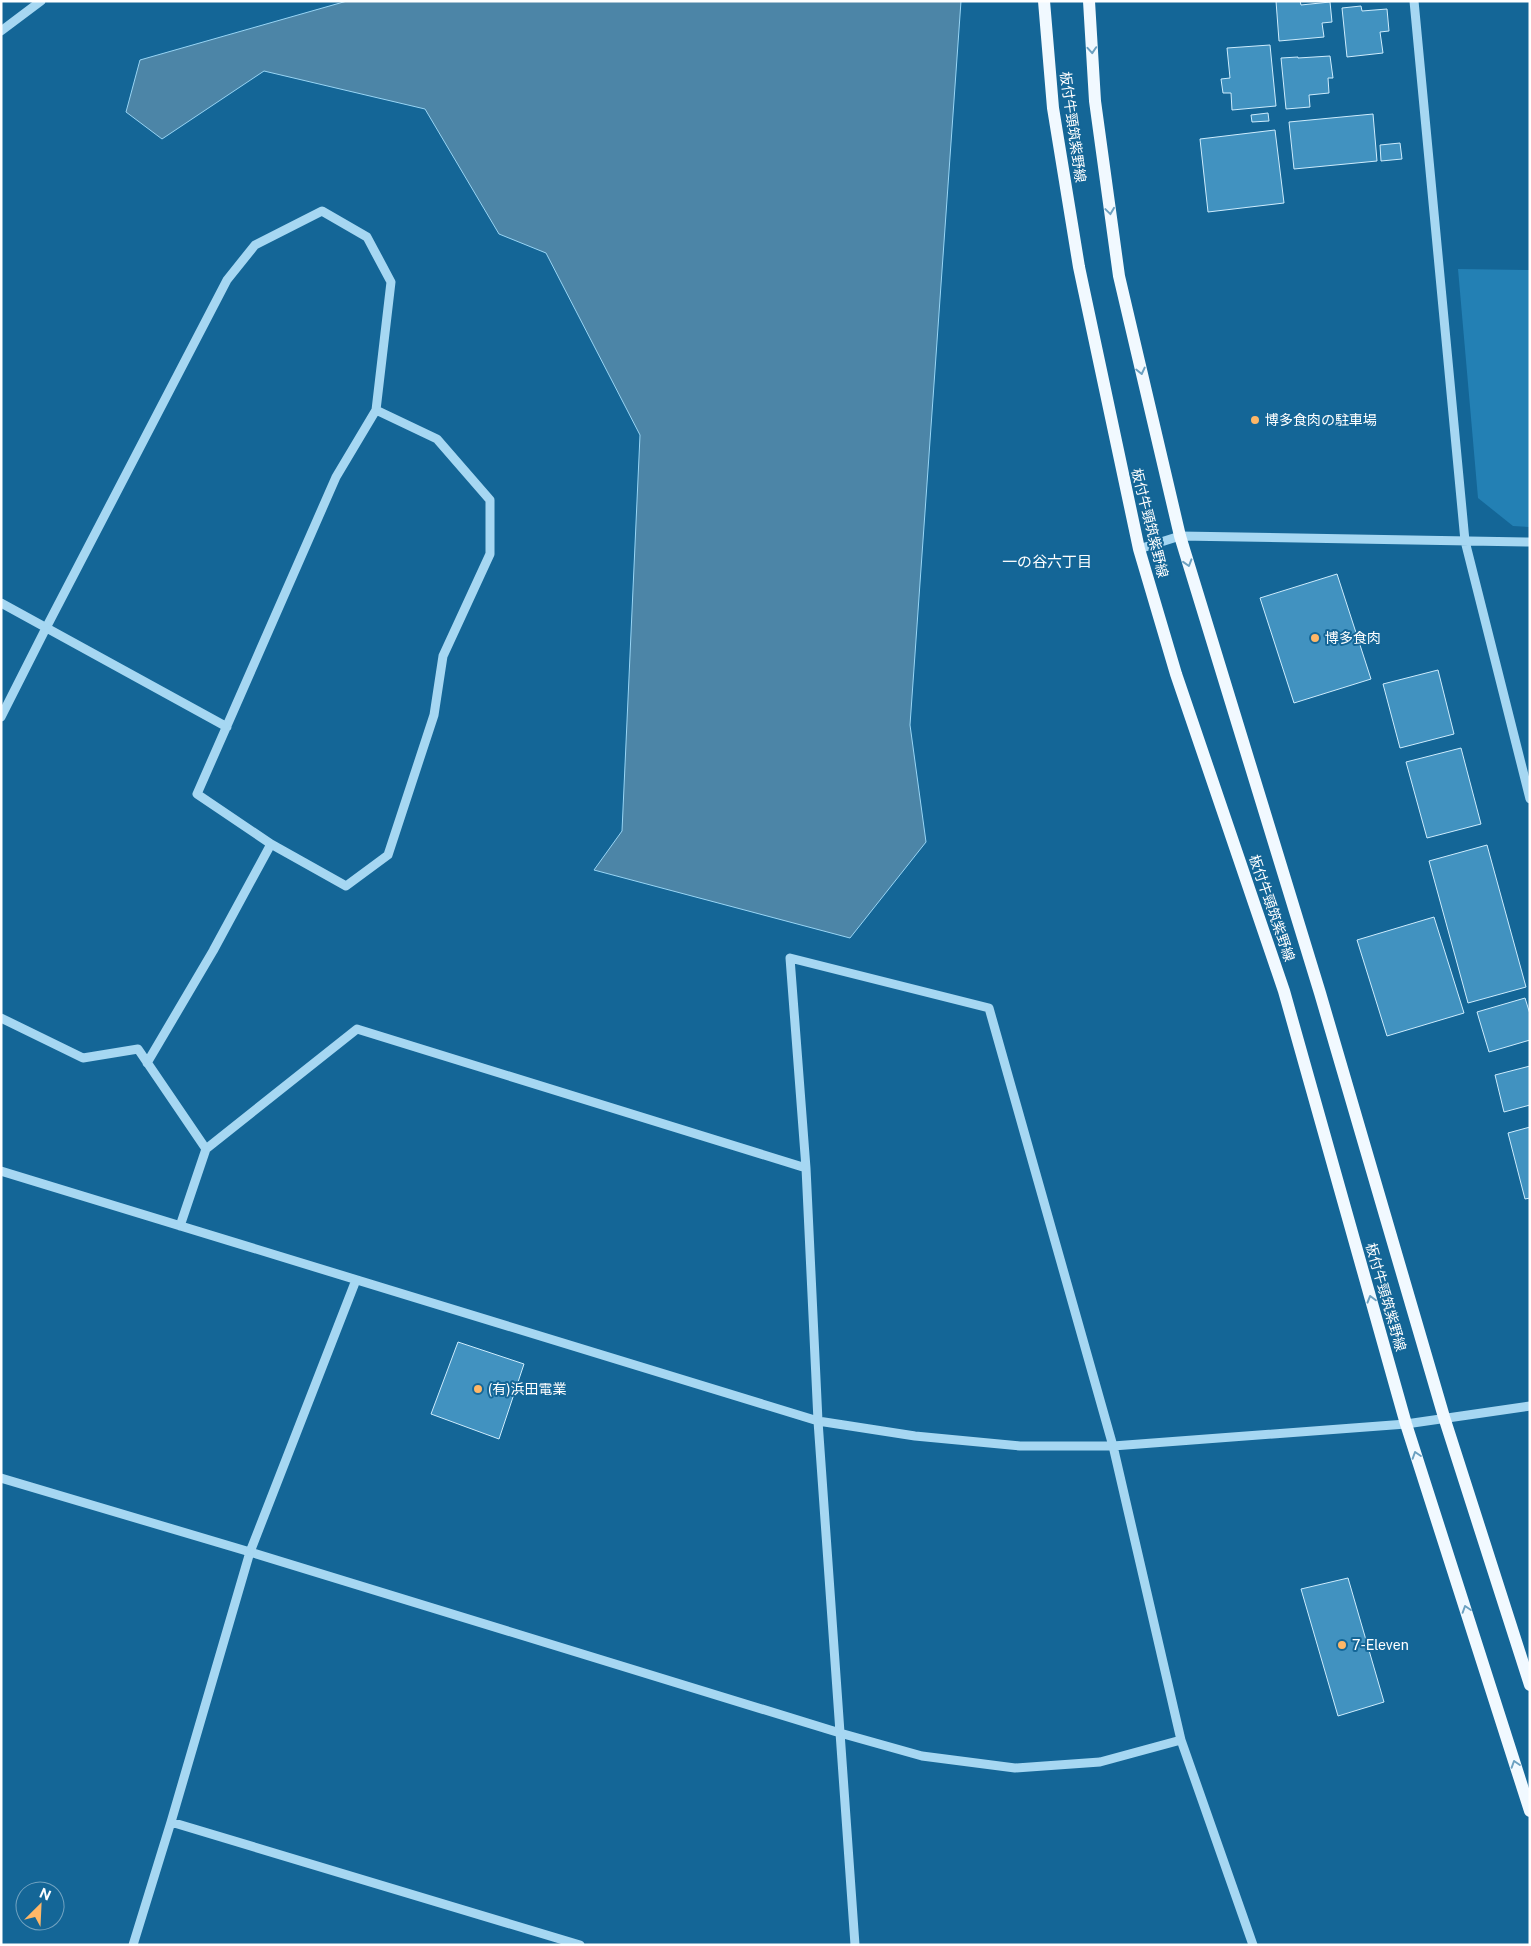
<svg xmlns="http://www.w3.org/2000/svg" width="1531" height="1946" viewBox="0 0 1531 1946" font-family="'Public Sans','Noto Sans JP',sans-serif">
<rect width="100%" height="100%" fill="#146697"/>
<path fill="#2380b4" d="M1458 269 1530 270V527L1513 526 1478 498Z"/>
<path fill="#4c85a7" stroke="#98d5f5" d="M347 1H961L910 725 926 842 850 938 594 870 622 831 640 435 546 253 499 234 425 109 264 71 162 139 126 112 140 60Z"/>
<path fill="#4192c0" stroke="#cdecfd" d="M1276 1H1300L1301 5 1330 2 1332 22 1322 23 1324 37 1279 41Z
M1361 6 1362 11 1387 9 1389 31 1380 32 1383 53 1347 57 1342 8Z
M1270 45 1276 106 1232 110 1231 93H1223L1221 79 1230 78 1227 48Z
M1330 56 1333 78H1328L1329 93 1309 95 1310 107 1286 109 1281 58 1298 57V58Z
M1268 113 1269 121 1252 122 1251 115Z
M1373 114 1377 161 1294 169 1289 122Z
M1275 130 1284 203 1208 212 1200 139Z
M1400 143 1402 159 1381 161 1380 145Z
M1337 574 1371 679 1294 703 1260 598Z
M1438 670 1454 734 1400 748 1383 684Z
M1461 748 1481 824 1427 838 1406 762Z
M1487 845 1526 987 1468 1003 1429 861Z
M1434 917 1464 1013 1387 1036 1357 940Z
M1525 998 1530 1014V1040L1489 1052 1477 1012Z
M1530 1066V1105L1504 1112 1495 1075Z
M1530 1127V1198L1525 1199 1508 1133Z
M458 1342 524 1364 499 1439 431 1414Z
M1348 1578 1384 1702 1338 1716 1301 1589Z"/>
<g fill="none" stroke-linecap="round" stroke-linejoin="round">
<path stroke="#a6d7f2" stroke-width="9" d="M1414 1 1465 541 1530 799
M1 31 41 1
M1139 549 1180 536 1530 542
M1 603 227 727
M1 717 46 628 227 280 255 245 322 211 367 237 391 282 376 410 336 477 197 794 271 844 213 951 147 1063
M271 844 346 886 388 855 434 715 443 656 490 554V500L437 439 376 410
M1 1018 83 1058 138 1049 206 1149
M1 1171 818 1421 915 1436 1020 1446H1113L1406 1424 1530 1406
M180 1226 206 1149 357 1029 806 1168
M1 1478 250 1552 840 1733 922 1756 1015 1768 1100 1762 1181 1740
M171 1822 580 1945
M133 1945 171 1822 250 1552 356 1280
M855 1945 818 1421 806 1168 790 958 989 1008 1113 1446 1181 1740 1253 1945"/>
<path stroke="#f1f9ff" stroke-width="12" d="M1044 1 1053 108 1079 267 1139 549 1176 674 1284 991 1406 1424 1530 1811
M1089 1 1095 101 1119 276 1180 536 1320 993 1444 1417 1530 1685"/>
</g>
<defs><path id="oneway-chevron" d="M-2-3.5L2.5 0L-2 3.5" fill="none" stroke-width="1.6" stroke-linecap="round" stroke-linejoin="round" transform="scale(1.25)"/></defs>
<g stroke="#6ca1c1">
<use href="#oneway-chevron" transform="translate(1092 50) rotate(86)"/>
<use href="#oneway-chevron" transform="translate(1110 211) rotate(82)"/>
<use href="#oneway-chevron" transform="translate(1141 371) rotate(77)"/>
<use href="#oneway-chevron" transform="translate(1188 563) rotate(73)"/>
<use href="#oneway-chevron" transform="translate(1371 1299) rotate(-106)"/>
<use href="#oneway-chevron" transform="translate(1416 1455) rotate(-108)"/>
<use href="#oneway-chevron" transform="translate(1466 1609) rotate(-108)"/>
<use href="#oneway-chevron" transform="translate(1515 1764) rotate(-108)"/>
</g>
<g fill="#ffb767" stroke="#146697" stroke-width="2">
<circle cx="1255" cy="420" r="5"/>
<circle cx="1315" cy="638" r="5"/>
<circle cx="478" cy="1389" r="5"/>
<circle cx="1342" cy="1645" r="5"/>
</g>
<g text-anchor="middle" stroke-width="4" stroke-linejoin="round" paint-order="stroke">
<g font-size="14" fill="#fff" stroke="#146697">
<text transform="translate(1073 127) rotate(82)" y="5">板付牛頸筑紫野線</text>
<text transform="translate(1150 523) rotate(76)" y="5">板付牛頸筑紫野線</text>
<text transform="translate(1272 908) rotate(71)" y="5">板付牛頸筑紫野線</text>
<text transform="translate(1386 1297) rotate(74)" y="5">板付牛頸筑紫野線</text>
</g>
<g font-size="14" fill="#fff" stroke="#146697" text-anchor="start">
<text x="1265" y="425">博多食肉の駐車場</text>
<text x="1325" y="643">博多食肉</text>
<text x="488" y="1394">(有)浜田電業</text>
<text x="1352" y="1650">7-Eleven</text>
</g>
<g font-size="15" fill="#fff" stroke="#146697">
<text x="1047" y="567">一の谷六丁目</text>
</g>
</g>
<rect width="1531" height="1946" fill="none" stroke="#ffffff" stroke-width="5"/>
<g transform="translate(40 1906) rotate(24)"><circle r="24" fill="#146697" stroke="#72a3c1"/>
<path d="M0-4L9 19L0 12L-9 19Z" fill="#ffb767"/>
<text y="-8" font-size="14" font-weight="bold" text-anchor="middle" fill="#ffffff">N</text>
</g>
</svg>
